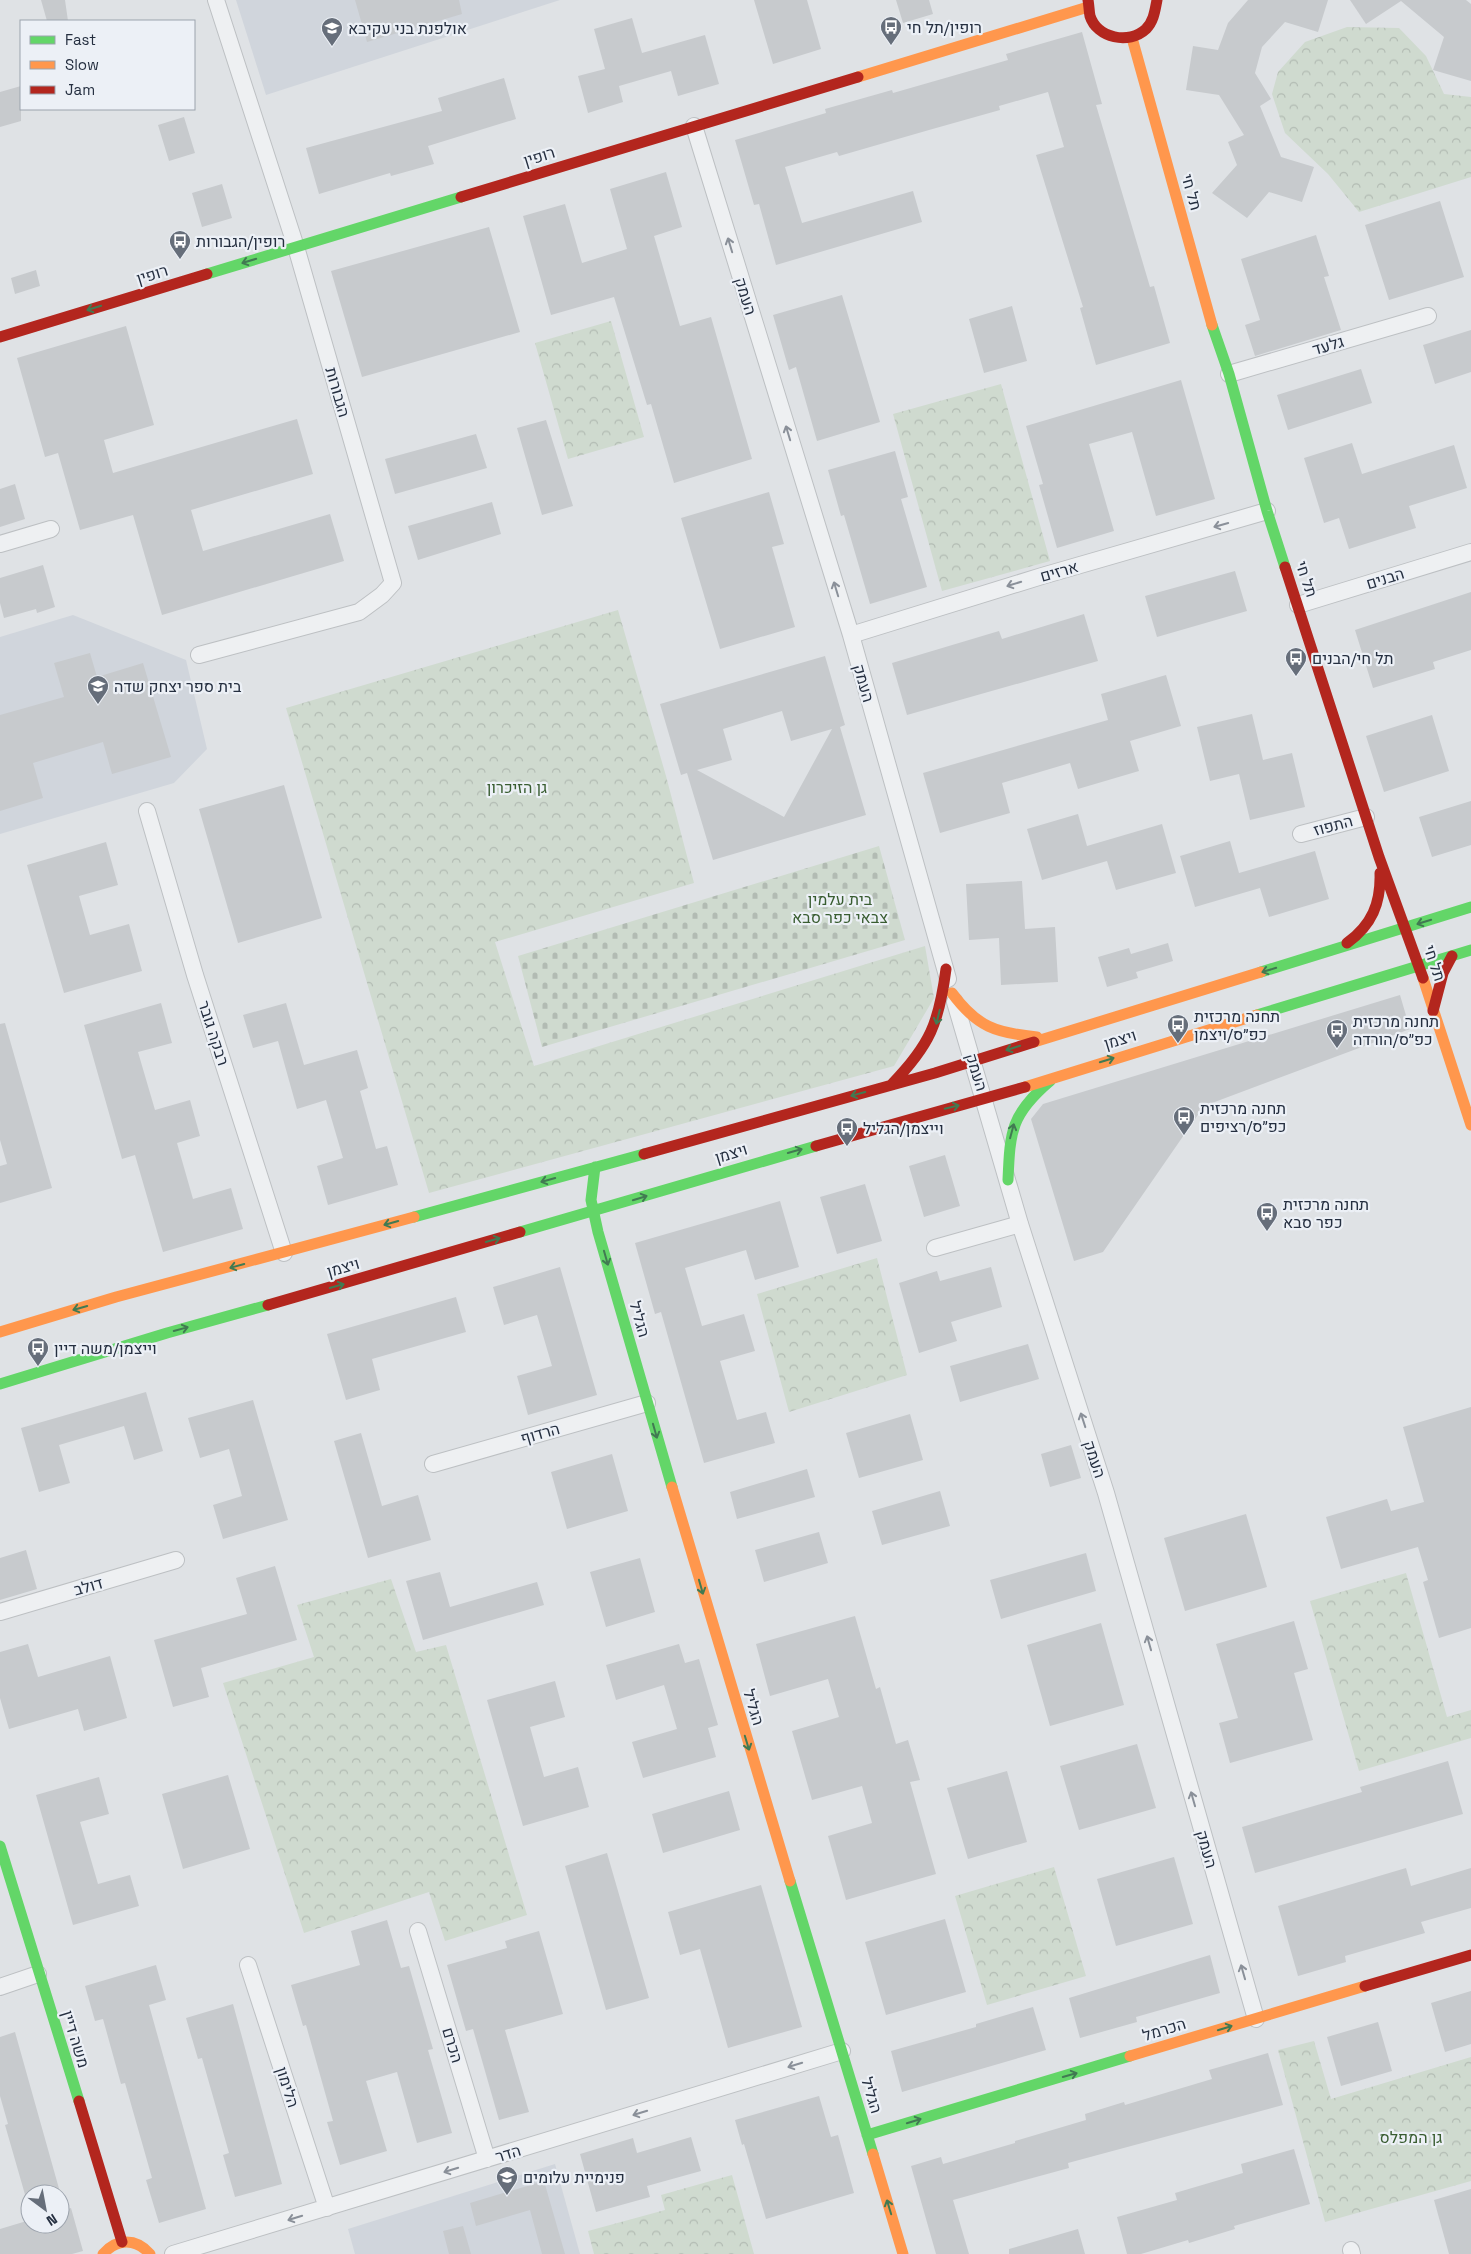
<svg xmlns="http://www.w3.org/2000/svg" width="1471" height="2254" viewBox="0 0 1471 2254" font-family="'Space Grotesk',Heebo,sans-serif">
<defs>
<pattern id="cemetery-stones" width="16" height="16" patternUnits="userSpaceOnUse" patternTransform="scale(1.25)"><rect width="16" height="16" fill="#cfdacf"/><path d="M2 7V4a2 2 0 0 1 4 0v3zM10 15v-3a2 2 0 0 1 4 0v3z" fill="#b2bbb3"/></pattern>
<pattern id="park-crowns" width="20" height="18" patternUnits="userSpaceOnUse" patternTransform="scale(1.25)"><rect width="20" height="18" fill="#cfdacf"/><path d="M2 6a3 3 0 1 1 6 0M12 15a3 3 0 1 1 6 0" fill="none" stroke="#b2bbb3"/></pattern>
</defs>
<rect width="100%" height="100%" fill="#dfe2e5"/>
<path fill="#d0d5dc" d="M236 0H560L266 95Z
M73 615 186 660 207 749 174 783 0 834V637Z
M555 2164 580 2254H355L348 2229Z"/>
<path fill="url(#cemetery-stones)" d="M879 846 905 940 542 1047 518 956Z"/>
<path fill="url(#park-crowns)" d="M1347 27 1399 28 1426 56 1444 94 1471 97V177L1359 212 1328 174 1285 133 1272 94 1278 72 1305 42Z
M611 321 644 437 568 459 535 343Z
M1001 384 1050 561 942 591 893 414Z
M618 610 666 776 694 883 495 942 534 1066 925 946 934 998 894 1066 429 1193 286 708Z
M877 1258 907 1375 789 1412 757 1294Z
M1406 1573 1447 1717 1471 1710V1738L1359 1771 1310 1601Z
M391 1579 416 1652 446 1645 527 1915 445 1941 429 1892 304 1933 223 1683 314 1657 297 1605Z
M1054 1867 1086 1976 987 2005 955 1896Z
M1314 2041 1331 2099 1471 2057V2181L1325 2222 1278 2050Z
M732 2175 754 2254H594L588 2231 665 2210 661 2195Z"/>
<path fill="#c7cacd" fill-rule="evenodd" d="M41 0H65L68 21H47Z
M355 0H459L462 14 367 42Z
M754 0H807L821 49 773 64Z
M896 0H929L933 14 903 23Z
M1248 0H1328L1318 32 1285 22 1262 47 1255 73 1271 99 1260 106 1281 157 1314 167 1302 202 1269 192 1247 218 1212 193 1237 165 1228 142 1244 135 1219 95 1186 90 1193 46 1218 50 1228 23Z
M1350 0H1466L1471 4V81L1433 70 1444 37 1401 1 1366 24Z
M632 18 642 53 705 35 719 84 678 96 671 71 619 86 623 102 588 113 578 76 605 69 594 29Z
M1082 32 1102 104 1096 105 1150 287 1154 286 1170 343 1096 365 1080 308 1083 307 1036 155 1064 147 1048 92 999 106 1000 110 929 130 839 156 837 152 785 167 802 223 913 191 922 222 776 265 759 204 754 205 735 140 826 113 825 109 892 90 893 93 1008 60 1006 54Z
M504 78 516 119 428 146 434 164 391 176 390 173 319 194 306 148 442 111 438 98Z
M21 86V121L0 127V92Z
M184 117 195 153 169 161 158 125Z
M666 172 682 227 654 236 680 326 711 317 752 459 674 483 651 404 647 405 614 297 551 315 523 216 565 204 582 263 627 249 610 189Z
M222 184 232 218 202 227 192 193Z
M1440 201 1464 277 1389 300 1365 225Z
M489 227 520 332 362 377 331 271Z
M1316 235 1329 276 1324 277 1341 330 1255 356 1245 325 1260 320 1241 259Z
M36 270 40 286 15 294 11 278Z
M842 295 880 422 817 441 796 367 789 370 773 315Z
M1012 306 1027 361 984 373 969 319Z
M126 326 154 425 104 440 113 473 297 419 313 474 191 510 203 551 330 514 344 561 162 615 133 515 80 530 58 453 45 457 17 358Z
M1471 330V372L1435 384 1423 345Z
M1361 369 1372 403 1288 430 1277 395Z
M1181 380 1215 499 1156 516 1132 432 1089 444 1114 531 1057 548 1039 485 1043 484 1026 426Z
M546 420 573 506 542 515 517 428Z
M476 434 487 468 395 494 385 459Z
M1352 443 1362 474 1454 445 1467 488 1409 506 1416 528 1349 549 1339 518 1324 523 1304 458Z
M895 451 908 497 901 499 927 587 870 604 844 515 841 516 828 470Z
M15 484 25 519 0 527V489Z
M769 492 784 544 772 547 795 627 720 649 681 518Z
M492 502 501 534 418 560 408 526Z
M43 565 55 607 37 613 36 609 4 618 0 603V578Z
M1235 571 1247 611 1157 637 1145 596Z
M1471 592V650L1433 662 1435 669 1373 688 1355 630Z
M1084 614 1098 661 907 715 892 663 999 631 1002 639Z
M90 653 97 677 143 663 171 757 112 774 103 742 33 763 43 798 0 811V715L64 697 54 663Z
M825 656 845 725 840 727 866 815 713 860 687 773 681 775 660 704ZM782 711 791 741 832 729 784 817 697 770 732 760 723 729Z
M1166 675 1181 726 1130 741 1139 771 1078 789 1070 763 1002 783 1010 813 940 833 923 773 1108 720 1101 694Z
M1252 714 1263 760 1292 753 1305 807 1250 820 1239 774 1210 781 1197 727Z
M1432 715 1449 771 1384 792 1366 736Z
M284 785 322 918 238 943 199 809Z
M1471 801V845L1432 857 1419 817Z
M1078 814 1087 846 1162 824 1176 873 1116 890 1107 861 1042 880 1027 829Z
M1230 841 1239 873 1315 851 1329 899 1269 917 1260 888 1195 907 1180 856Z
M106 842 118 885 79 896 90 935 129 924 142 971 64 993 27 865Z
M1022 881 1025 929 1055 927 1058 982 1001 985 999 938 969 940 966 884Z
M1168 943 1173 961 1136 972 1138 978 1107 987 1098 957 1129 948 1131 954Z
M1400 995 1410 1029 1204 1106 1103 1252 1074 1261 1031 1119 1043 1104Z
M161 1003 172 1043 138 1052 155 1110 190 1100 200 1136 177 1143 193 1199 231 1188 243 1229 163 1252 135 1155 122 1159 84 1025Z
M286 1003 304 1065 357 1050 368 1088 360 1091 376 1149 387 1146 398 1185 328 1205 317 1166 343 1158 326 1100 297 1109 278 1041 253 1048 243 1015Z
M5 1023 52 1188 0 1203V1166L7 1164 0 1140V1024Z
M945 1155 960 1206 924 1217 909 1166Z
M865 1184 882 1241 837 1254 820 1197Z
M780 1201 799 1267 755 1280 746 1250 685 1268 702 1326 744 1314 755 1351 720 1361 737 1420 766 1412 775 1443 704 1463 661 1312 655 1314 635 1243Z
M560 1267 597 1395 528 1415 517 1376 552 1366 537 1315 504 1325 493 1287Z
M991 1267 1002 1307 951 1322 957 1341 919 1353 899 1283 937 1271 940 1281Z
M456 1297 466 1332 372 1359 380 1390 346 1400 327 1334Z
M1028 1344 1039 1379 960 1402 950 1366Z
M146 1392 163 1451 134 1460 124 1426 59 1445 70 1483 39 1492 21 1428Z
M253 1400 288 1520 223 1539 213 1505 242 1496 229 1449 200 1458 188 1418Z
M1471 1407V1628L1439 1638 1423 1582 1428 1580 1418 1547 1341 1569 1326 1517 1387 1499 1391 1511 1424 1502 1403 1427Z
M910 1414 923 1460 859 1478 846 1433Z
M361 1433 382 1506 418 1495 431 1540 368 1558 334 1441Z
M1071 1445 1081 1478 1050 1487 1041 1454Z
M612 1454 628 1511 567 1529 551 1472Z
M807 1469 815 1497 737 1519 730 1492Z
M940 1491 950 1526 882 1545 872 1511Z
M1246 1514 1267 1587 1185 1611 1164 1538Z
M819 1532 828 1563 764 1582 755 1550Z
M26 1550 37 1589 0 1600V1558Z
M1086 1553 1096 1591 1001 1619 990 1580Z
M640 1558 655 1612 606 1627 590 1572Z
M275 1566 297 1640 201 1668 209 1697 173 1707 154 1640 247 1614 236 1578Z
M440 1572 450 1607 537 1582 544 1605 423 1640 406 1581Z
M855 1616 876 1689 880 1687 896 1744 908 1740 920 1780 910 1782 936 1874 846 1900 828 1836 872 1823 862 1786 812 1800 792 1731 839 1717 828 1679 770 1696 756 1644Z
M1294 1621 1308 1669 1294 1673 1313 1740 1230 1763 1219 1723 1238 1718 1216 1644Z
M1101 1623 1124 1705 1050 1726 1027 1645Z
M28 1644 38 1677 110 1656 127 1718 84 1731 78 1709 9 1729 0 1698V1652Z
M679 1644 685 1663 699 1659 718 1725 708 1728 716 1757 643 1778 632 1742 677 1729 664 1685 616 1700 606 1665Z
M555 1681 565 1717 530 1727 544 1777 578 1767 589 1807 523 1826 487 1700Z
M1137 1744 1156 1808 1079 1830 1060 1766Z
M1448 1761 1463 1814 1255 1873 1242 1827 1362 1792 1360 1787Z
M1007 1771 1027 1842 968 1859 947 1788Z
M228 1775 250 1849 183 1869 162 1794Z
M99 1777 109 1814 80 1822 98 1884 130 1875 139 1906 73 1925 36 1795Z
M729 1791 740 1830 663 1853 652 1814Z
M607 1853 649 1998 606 2010 565 1866Z
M1174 1857 1193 1924 1116 1946 1097 1879Z
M1406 1868 1411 1886 1471 1868V1908L1421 1922 1425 1933 1345 1956 1346 1962 1298 1976 1278 1906Z
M761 1885 802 2027 728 2048 700 1949 680 1955 668 1912Z
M945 1919 966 1992 886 2015 865 1942Z
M387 1920 401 1968 409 1966 433 2049 428 2050 452 2133 417 2143 397 2072 366 2081 387 2151 340 2165 327 2122 333 2121 306 2025 303 2026 291 1985 360 1965 351 1931Z
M539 1931 563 2014 505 2030 529 2112 499 2120 473 2029 466 2031 447 1965 507 1948 505 1941Z
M1210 1955 1220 1993 1136 2017 1137 2022 1080 2038 1069 1998Z
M156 1965 166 2000 149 2005 206 2209 159 2223 146 2180 152 2178 125 2083 121 2084 103 2019 95 2021 85 1986Z
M1471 1991V2044L1445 2052 1431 2003Z
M233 2004 282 2184 235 2197 223 2155 229 2153 202 2058 198 2059 186 2018Z
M1033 2007 1046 2050 902 2092 891 2051 976 2027V2024Z
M1378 2022 1392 2071 1341 2086 1327 2037Z
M15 2032 65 2210 71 2208 83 2251 72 2254H0V2229L30 2220V2224H60V2194H30V2212L5 2125 8 2124 0 2096V2037Z
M1268 2053 1283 2105 1068 2163 1069 2168 953 2200 969 2254H936L911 2166 941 2157 943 2164 1015 2143V2141L1086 2120 1085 2114 1124 2102 1125 2105 1212 2079 1209 2070Z
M819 2096 831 2137 838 2135 854 2193 766 2219 744 2144 742 2145 735 2120Z
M691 2137 701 2171 647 2186 650 2197 596 2212 580 2154 633 2138 637 2153Z
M1294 2149 1310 2204 1234 2226 1235 2229 1189 2243 1188 2240 1141 2254H1127L1117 2217 1177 2200 1175 2193 1243 2173 1241 2164Z
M544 2181 565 2254H542L530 2210 476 2226 470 2203Z
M1471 2189V2254H1449L1434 2200Z
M463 2226 471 2254H449L443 2231Z
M1078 2229 1085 2254H1009V2249Z"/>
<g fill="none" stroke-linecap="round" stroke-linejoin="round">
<g stroke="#bdc0c3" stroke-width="18">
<path id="street" d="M694 126 851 635 948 979
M1229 374 1428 316
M0 544 51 529
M1298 605 1471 552
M851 635 1042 576 1267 511
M199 655 359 612 382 595 393 583 296 247 216 0
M147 811 195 975 284 1253
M1301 834 1366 817
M955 1002 1020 1224 1106 1493 1256 2019
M935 1248 1020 1224
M433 1464 647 1403
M0 1612 176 1560
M418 1931 487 2159
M248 1965 327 2208
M0 1987 38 1974
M1351 2250 1352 2254
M173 2254 842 2051"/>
</g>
<use href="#street" stroke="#eef0f2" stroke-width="16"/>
<path stroke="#63d668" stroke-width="11" d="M207 274 461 197
M1212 325 1229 374 1267 511 1285 567
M1261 972 1471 907
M1257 1015 1471 950
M595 1167 591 1200 598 1232 672 1487
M1008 1180C1010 1131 1011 1114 1050 1081
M414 1217 644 1154
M520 1232 816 1146
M0 1384 167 1333 268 1305
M0 1846 79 2101
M790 1881 873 2154
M867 2135 1130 2056"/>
<path stroke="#ff974d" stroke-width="11" d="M1132 38 1212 325
M858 77 1088 7
M1423 978 1471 1125
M952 993C977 1027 996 1033 1037 1037
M1034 1042 1261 972
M1025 1087 1257 1015
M0 1332 116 1297 414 1217
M672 1487 790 1881
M1130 2056 1365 1986
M873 2154 903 2254
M103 2254C117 2238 136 2238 150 2254"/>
<path stroke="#b3261e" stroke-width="11" d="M1088 0C1089 5 1089 11 1090 16 1097 38 1129 45 1146 29 1154 21 1155 10 1157 0
M461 197 858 77
M0 337 207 274
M1285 567 1379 857 1423 978
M1347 943C1372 925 1381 903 1380 873
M1433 1011 1443 973 1452 956
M892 1084C930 1045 939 1023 946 969
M816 1146 1025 1087
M644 1154 935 1073 1034 1042
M268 1305 520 1232
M1365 1986 1471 1955
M79 2101 122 2242"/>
</g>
<defs><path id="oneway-shaft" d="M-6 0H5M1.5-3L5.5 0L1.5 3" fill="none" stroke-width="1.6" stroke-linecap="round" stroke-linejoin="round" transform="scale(1.25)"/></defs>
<g stroke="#8a9099">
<use href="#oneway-shaft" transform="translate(730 245) rotate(-107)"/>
<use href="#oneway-shaft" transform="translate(788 433) rotate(-107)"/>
<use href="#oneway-shaft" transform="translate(1221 525) rotate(164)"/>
<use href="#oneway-shaft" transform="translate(1014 584) rotate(163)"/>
<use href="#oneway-shaft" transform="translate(836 589) rotate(-107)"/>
<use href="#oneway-shaft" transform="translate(1083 1420) rotate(-108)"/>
<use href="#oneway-shaft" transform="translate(1149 1643) rotate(-106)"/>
<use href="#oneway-shaft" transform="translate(1193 1799) rotate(-106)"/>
<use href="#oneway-shaft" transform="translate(1243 1972) rotate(-106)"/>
<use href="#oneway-shaft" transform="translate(795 2065) rotate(163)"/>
<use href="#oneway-shaft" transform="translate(640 2113) rotate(163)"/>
<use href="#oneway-shaft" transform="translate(451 2170) rotate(163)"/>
<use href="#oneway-shaft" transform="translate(295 2218) rotate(163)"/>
</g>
<g stroke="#417a52">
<use href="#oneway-shaft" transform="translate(249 261) rotate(163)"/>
<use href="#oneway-shaft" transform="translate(94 308) rotate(163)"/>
<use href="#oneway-shaft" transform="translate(1424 922) rotate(163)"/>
<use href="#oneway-shaft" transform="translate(1269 970) rotate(163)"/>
<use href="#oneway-shaft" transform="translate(938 1017) rotate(104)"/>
<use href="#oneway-shaft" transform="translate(1013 1048) rotate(162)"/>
<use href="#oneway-shaft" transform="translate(1107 1060) rotate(-17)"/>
<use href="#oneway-shaft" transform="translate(858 1094) rotate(165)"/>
<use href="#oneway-shaft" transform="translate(952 1107) rotate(-14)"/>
<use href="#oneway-shaft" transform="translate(1012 1131) rotate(-75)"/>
<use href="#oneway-shaft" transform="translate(795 1151) rotate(-16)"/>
<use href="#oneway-shaft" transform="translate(548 1180) rotate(164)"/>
<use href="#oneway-shaft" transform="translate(640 1198) rotate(-17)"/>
<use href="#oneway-shaft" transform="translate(391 1223) rotate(164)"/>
<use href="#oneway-shaft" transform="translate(493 1240) rotate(-16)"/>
<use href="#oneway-shaft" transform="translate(606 1258) rotate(74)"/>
<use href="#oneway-shaft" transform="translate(237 1266) rotate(165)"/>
<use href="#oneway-shaft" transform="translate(337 1286) rotate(-16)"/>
<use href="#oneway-shaft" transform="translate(80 1308) rotate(164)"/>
<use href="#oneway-shaft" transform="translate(181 1329) rotate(-15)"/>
<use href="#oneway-shaft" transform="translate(655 1431) rotate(74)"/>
<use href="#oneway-shaft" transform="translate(701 1587) rotate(74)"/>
<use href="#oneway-shaft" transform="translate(747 1743) rotate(73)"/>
<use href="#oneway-shaft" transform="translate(1225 2028) rotate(-17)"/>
<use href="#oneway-shaft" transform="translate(1070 2075) rotate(-16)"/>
<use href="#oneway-shaft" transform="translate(914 2121) rotate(-17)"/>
<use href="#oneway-shaft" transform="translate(889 2207) rotate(-107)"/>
</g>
<defs>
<g id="bus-pin" transform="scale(1.125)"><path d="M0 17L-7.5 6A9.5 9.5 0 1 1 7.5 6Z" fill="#666e7a" stroke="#ecf0f6"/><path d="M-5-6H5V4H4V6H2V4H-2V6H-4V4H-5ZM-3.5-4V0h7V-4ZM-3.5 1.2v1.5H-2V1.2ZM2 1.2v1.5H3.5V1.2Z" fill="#fff"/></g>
<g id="school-pin" transform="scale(1.125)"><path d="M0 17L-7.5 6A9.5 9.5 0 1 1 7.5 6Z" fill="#666e7a" stroke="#ecf0f6"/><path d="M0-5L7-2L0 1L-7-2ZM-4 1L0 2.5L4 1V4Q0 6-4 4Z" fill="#fff"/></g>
</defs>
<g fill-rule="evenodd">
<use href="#bus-pin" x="891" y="27"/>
<use href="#school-pin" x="332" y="28"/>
<use href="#bus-pin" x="180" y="241"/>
<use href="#bus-pin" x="1296" y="658"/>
<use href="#school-pin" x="98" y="686"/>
<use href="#bus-pin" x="1178" y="1025"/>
<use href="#bus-pin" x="1337" y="1030"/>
<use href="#bus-pin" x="1184" y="1117"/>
<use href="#bus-pin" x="847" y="1128"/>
<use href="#bus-pin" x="1267" y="1213"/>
<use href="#bus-pin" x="38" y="1348"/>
<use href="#school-pin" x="507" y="2177"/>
</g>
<g text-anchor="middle" stroke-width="4.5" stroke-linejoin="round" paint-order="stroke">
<g font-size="16" fill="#252f40" stroke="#ecf0f6" text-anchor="start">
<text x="907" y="33">רופין/תל חי</text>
<text x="348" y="34">אולפנת בני עקיבא</text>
<text x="196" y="247">רופין/הגבורות</text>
<text x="1312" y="664">תל חי/הבנים</text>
<text x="114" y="692">בית ספר יצחק שדה</text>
<text x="1194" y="1022">תחנה מרכזית<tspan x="1194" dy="18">כפ״ס/ויצמן</tspan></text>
<text x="1353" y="1027">תחנה מרכזית<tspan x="1353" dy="18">כפ״ס/הורדה</tspan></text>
<text x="1200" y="1114">תחנה מרכזית<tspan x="1200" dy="18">כפ״ס/רציפים</tspan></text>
<text x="863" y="1134">וייצמן/הגליל</text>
<text x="1283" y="1210">תחנה מרכזית<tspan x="1283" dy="18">כפר סבא</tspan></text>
<text x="54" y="1354">וייצמן/משה דיין</text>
<text x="523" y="2183">פנימיית עלומים</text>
</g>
<g font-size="16" fill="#252f40" stroke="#ecf0f6">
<text transform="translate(539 156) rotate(-17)" y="6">רופין</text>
<text transform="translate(1192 192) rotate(74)" y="6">תל חי</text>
<text transform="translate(152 274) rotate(-17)" y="6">רופין</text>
<text transform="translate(746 296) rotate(73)" y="6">העמק</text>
<text transform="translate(1328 345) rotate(-16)" y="6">גלעד</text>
<text transform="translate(338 392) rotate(74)" y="6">הגבורות</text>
<text transform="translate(1059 571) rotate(-16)" y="6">ארזים</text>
<text transform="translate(1385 578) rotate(-17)" y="6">הבנים</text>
<text transform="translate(1307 579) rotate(72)" y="6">תל חי</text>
<text transform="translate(864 683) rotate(74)" y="6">העמק</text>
<text transform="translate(1333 825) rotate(-15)" y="6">התפוז</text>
<text transform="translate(1435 963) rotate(72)" y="6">תל חי</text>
<text transform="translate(214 1033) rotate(72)" y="6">רבקה גובר</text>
<text transform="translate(1120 1039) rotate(-17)" y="6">ויצמן</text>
<text transform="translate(977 1072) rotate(73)" y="6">העמק</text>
<text transform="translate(731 1153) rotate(-17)" y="6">ויצמן</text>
<text transform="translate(343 1267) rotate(-16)" y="6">ויצמן</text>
<text transform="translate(640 1319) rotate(74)" y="6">הגליל</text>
<text transform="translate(540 1433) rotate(-16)" y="6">הרדוף</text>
<text transform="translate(1095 1459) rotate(72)" y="6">העמק</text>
<text transform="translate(88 1586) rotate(-16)" y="6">דולב</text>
<text transform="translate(754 1707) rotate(73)" y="6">הגליל</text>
<text transform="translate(1207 1849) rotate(74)" y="6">העמק</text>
<text transform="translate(1164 2029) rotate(-17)" y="6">הכרמל</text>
<text transform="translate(76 2039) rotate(73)" y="6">משה דיין</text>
<text transform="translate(453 2045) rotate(73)" y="6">הכרם</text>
<text transform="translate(288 2087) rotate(72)" y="6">הלימון</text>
<text transform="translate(872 2095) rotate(73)" y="6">הגליל</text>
<text transform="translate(508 2153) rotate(-17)" y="6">הדר</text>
</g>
<g font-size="16" fill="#395d31" stroke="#ecf0f6">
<text x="517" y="793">גן הזיכרון</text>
<text x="840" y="905">בית עלמין<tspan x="840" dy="18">צבאי כפר סבא</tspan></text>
<text x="1411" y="2143">גן המפלס</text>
</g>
</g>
<rect x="20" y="20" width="175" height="90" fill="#ecf0f6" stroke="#9ca3ad"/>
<rect x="30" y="36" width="25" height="8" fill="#63d668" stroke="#9ca3ad"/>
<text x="65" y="45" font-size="15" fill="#252f40">Fast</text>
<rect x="30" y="61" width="25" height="8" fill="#ff974d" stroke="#9ca3ad"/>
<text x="65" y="70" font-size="15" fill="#252f40">Slow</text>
<rect x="30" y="86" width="25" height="8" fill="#b3261e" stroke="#9ca3ad"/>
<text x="65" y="95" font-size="15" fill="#252f40">Jam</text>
<g transform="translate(45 2209) rotate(148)"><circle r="24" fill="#ecf0f6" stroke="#9ca3ad"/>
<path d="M0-4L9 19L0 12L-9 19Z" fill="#666e7a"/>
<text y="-8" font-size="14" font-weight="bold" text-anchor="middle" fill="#252f40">N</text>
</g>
</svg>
